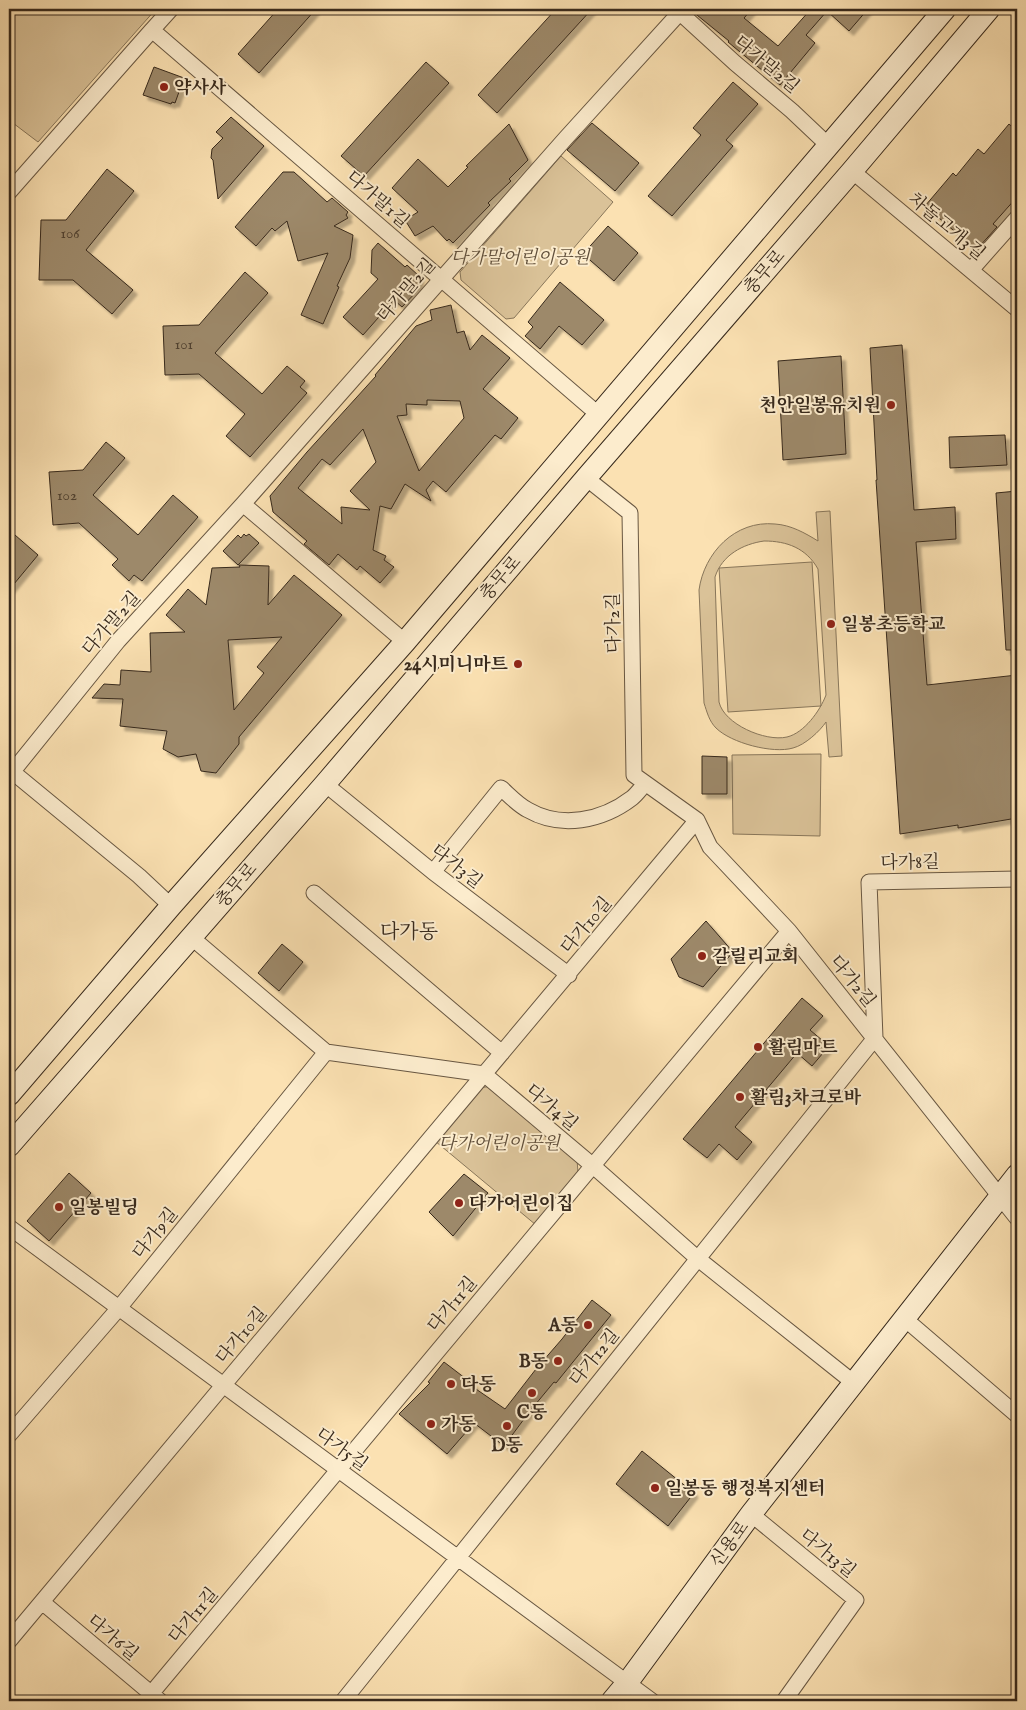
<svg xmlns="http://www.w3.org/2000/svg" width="1026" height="1710" viewBox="0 0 1026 1710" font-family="'IM FELL English','Noto Serif KR',serif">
<defs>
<filter id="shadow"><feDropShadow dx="4.5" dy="4.5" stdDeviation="1" flood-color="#0004"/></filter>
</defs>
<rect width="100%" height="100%" fill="#fbe1b2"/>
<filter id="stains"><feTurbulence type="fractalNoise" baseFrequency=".004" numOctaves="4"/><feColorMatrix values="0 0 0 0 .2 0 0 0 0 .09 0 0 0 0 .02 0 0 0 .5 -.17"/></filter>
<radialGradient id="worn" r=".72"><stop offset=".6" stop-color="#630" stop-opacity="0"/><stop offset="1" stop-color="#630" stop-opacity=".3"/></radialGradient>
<path fill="#dac298" stroke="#88765a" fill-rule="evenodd" d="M9 9H156L38 142 9 120Z
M561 156 613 202 514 318 506 319 461 280 460 272Z
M830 511 842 756 829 757 826 722C820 731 805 745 793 748 773 754 731 743 716 728 709 721 707 712 704 703L699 590C704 553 735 520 775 524 791 525 805 533 818 541L816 512ZM764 541C787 541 806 548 818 569L826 695C820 711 804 733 787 737 765 742 724 724 719 702L715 577C722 555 743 544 764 541Z
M812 562 821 706 728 712 719 568Z
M821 754 820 836 733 834 732 755Z
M493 1086 577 1159 578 1173 536 1225 435 1141 478 1088Z"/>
<path fill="#9d896a" stroke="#37291c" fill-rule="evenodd" filter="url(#shadow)" d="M278 9H316L259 73 238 54Z
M556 9H592L497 113 478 95Z
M692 9H752L744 18 778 46 811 9H868L849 31 827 11 806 35 815 43 780 85 728 42 729 41 692 11Z
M426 62 449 83 364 176 341 156Z
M154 67 184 78 175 103 172 102 171 104 143 95Z
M733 82 758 104 726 140 733 146 672 216 648 196 701 135 693 128Z
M231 117 264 146 218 199 213 160 211 158 212 149 223 138 216 132Z
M592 123 639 163 615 191 567 150Z
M509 124 528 160 509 179 511 181 488 203 490 205 453 243 449 239 447 241 433 226 415 236 405 220 418 212 392 188 418 159 448 187 468 167 466 166Z
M1009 124 1017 131V197L993 224 997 227 978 248H974L925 206 953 173 956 176 978 149 984 154Z
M107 169 134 191 86 250 133 290 112 314 73 280H39L41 220H66Z
M283 172H294L327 202 332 198 348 212 346 215 348 218 334 226 353 235 350 258 337 286 339 287 323 324 301 315 328 253 298 261 287 221 275 231 272 228 256 246 235 227Z
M608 226 638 253 614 281 583 254Z
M378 243 405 267 407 265 419 276V289L402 307 394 300 363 335 343 317 378 279 371 273 372 250Z
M245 272 268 293 215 353 262 394 287 366 305 381 300 387 307 393 250 457 226 436 245 414 199 374 165 375 163 326 199 325Z
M560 282 604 320 582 345 559 326 540 349 525 336 533 327 528 322Z
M451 305 457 333 464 331 470 350 482 335 510 358 483 389 518 418 501 439 495 435 446 492 433 481 426 490 431 501 405 484 391 509 380 506 373 550 386 556 384 560 394 567 380 583 360 566 357 570 338 554 329 565 304 544 307 541 273 512 270 496 307 452 376 376 375 375 416 326 432 320 430 310ZM427 400 460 401 464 418 419 471 397 416 407 415 406 404 427 405ZM363 429 376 462 350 491 370 510 341 507 342 524 298 488 322 459 330 465Z
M902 345 914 510 955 507 956 539 916 542 927 685 1017 675V818L958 828V825L900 834 876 480H877L870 348Z
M841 356 846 454 783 460 778 361Z
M1005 435 1007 465 950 468 949 437Z
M106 442 125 458 93 495 138 535 173 495 198 517 142 581 134 575 129 581 112 565 118 559 79 523 53 525 49 472 83 470Z
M1017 491V650H1006L996 493Z
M244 534 246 536 249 534 259 543 238 565 223 551 238 535 241 538Z
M15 535 38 555 9 590V543Z
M239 565 269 566 268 605 294 575 342 615 239 737V744L216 773 201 771 196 754 178 757 163 749 167 731 120 726 123 699 92 698 104 684 120 685 121 670 151 672 150 633 185 632 166 615 188 589 206 605 212 568 240 567ZM282 637 257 667 264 673 234 710 228 640Z
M702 756 727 757V794H702Z
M706 921 733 952 703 987 679 977 671 959Z
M282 944 303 962 279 991 258 973Z
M802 998 823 1016 810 1030 829 1046 812 1066 797 1053 735 1127 752 1142 737 1160 719 1144 707 1158 683 1139Z
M69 1173 91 1193 49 1241 27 1221Z
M464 1174 488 1193 453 1236 429 1212Z
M592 1300 611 1315 556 1383 554 1382 530 1411 504 1446 474 1423 447 1454 399 1414 430 1383 428 1382 444 1362 474 1385 473 1387 505 1409 536 1369 562 1339Z
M642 1451 694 1493 668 1526 616 1484Z"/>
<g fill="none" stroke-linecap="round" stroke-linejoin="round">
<g stroke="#685742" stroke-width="17">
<path id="street" d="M171 9 152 30 599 415
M676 9 735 63 792 111 829 146
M852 171 1017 309
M9 192 152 30
M971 270 1017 218
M586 478 630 513 634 775 697 820 710 847 789 931 1017 1218
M243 504 405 642
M9 769 139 876 171 906
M9 776 118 641 243 504 565 139 683 9
M325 784 433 872 569 975
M433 872 501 788C509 795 518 805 528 810 561 829 602 821 632 798 637 794 641 788 645 784
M314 893 502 1053
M191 937 326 1052 484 1074 592 1165 697 1258 854 1383
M9 1227 652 1701
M905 1319 1017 1415
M9 1435 119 1308 326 1052
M751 1514 856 1600 784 1701
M42 1602 160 1701
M9 1641 697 820
M145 1701 789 931
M343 1701 875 1038 869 882 1017 879"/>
</g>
<g stroke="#37291c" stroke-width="23">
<path id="secondary" d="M9 1095 171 906 405 642 945 9
M9 1146 325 784 586 478 852 171 989 9
M612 1701 627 1683 751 1514 1017 1175"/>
</g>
<use href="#street" stroke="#fceccd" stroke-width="15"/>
<use href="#secondary" stroke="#fceccd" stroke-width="21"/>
</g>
<g fill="#8f2418" stroke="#fceccd" stroke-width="2">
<circle cx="164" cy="87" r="5"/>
<circle cx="891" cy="405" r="5"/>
<circle cx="831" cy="624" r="5"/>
<circle cx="518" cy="664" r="5"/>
<circle cx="702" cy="956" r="5"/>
<circle cx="758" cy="1047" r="5"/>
<circle cx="740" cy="1097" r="5"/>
<circle cx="459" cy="1203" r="5"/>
<circle cx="59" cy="1207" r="5"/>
<circle cx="588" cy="1325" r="5"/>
<circle cx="558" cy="1361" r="5"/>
<circle cx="451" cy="1384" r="5"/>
<circle cx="532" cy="1393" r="5"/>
<circle cx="431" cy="1424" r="5"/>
<circle cx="507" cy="1426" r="5"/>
<circle cx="655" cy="1488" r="5"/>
</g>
<g text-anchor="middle" stroke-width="4" stroke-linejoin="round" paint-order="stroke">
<g font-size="15" fill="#504130">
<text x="70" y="238">106</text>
<text x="184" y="349">101</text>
<text x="67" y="500">102</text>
</g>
<g font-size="18" fill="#37291c" stroke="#fceccd">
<text transform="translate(767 64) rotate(40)" y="6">다가말2길</text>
<text transform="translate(378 199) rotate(41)" y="6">다가말1길</text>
<text transform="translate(947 226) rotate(40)" y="6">차돌고개3길</text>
<text transform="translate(764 272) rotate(-49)" y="6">충무로</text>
<text transform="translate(406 290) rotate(-49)" y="6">다가말2길</text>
<text transform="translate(500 578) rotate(-49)" y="6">충무로</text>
<text transform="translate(111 623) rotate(-49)" y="6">다가말2길</text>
<text transform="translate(613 623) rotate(-91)" y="6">다가2길</text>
<text transform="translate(910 862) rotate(-1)" y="6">다가8길</text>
<text transform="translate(457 866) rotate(38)" y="6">다가3길</text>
<text transform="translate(236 885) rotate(-49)" y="6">충무로</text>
<text transform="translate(586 925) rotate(-50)" y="6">다가10길</text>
<text transform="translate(853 981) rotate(51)" y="6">다가2길</text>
<text transform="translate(552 1107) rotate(40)" y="6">다가4길</text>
<text transform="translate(155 1233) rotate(-51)" y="6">다가9길</text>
<text transform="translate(452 1304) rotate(-50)" y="6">다가11길</text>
<text transform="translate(241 1335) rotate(-50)" y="6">다가10길</text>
<text transform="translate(594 1357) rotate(-51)" y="6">다가12길</text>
<text transform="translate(342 1449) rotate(36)" y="6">다가5길</text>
<text transform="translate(729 1544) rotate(-54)" y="6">신용로</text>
<text transform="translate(828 1553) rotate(39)" y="6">다가13길</text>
<text transform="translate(193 1615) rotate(-50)" y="6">다가11길</text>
<text transform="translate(113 1637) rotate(40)" y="6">다가6길</text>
</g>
<g font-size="18" font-weight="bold" fill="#37291c" stroke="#fceccd" text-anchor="start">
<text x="174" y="93">약사사</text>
<text x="881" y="411" text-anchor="end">천안일봉유치원</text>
<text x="841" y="630">일봉초등학교</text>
<text x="508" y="670" text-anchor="end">24시미니마트</text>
<text x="712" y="962">갈릴리교회</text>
<text x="768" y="1053">활림마트</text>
<text x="750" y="1103">활림3차크로바</text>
<text x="469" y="1209">다가어린이집</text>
<text x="69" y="1213">일봉빌딩</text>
<text x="578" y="1331" text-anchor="end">A동</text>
<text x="548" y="1367" text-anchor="end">B동</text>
<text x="461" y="1390">다동</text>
<text x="532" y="1418" text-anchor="middle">C동</text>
<text x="441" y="1430">가동</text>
<text x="507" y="1451" text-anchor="middle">D동</text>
<text x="665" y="1494">일봉동 행정복지센터</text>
</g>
<g font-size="18" font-style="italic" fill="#604f3b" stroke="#fceccd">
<text x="520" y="263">다가말어린이공원</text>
<text x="499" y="1149">다가어린이공원</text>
</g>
<g font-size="20" fill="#37291c" stroke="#fceccd">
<text x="409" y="938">다가동</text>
</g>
</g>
<rect width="1026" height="1710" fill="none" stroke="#fbe1b2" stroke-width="30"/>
<rect x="10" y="10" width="1006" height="1690" fill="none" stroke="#37291c" stroke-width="2.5"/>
<rect x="15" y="15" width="996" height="1680" fill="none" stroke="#37291c"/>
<rect width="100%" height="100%" filter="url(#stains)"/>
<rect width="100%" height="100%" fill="url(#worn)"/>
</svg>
